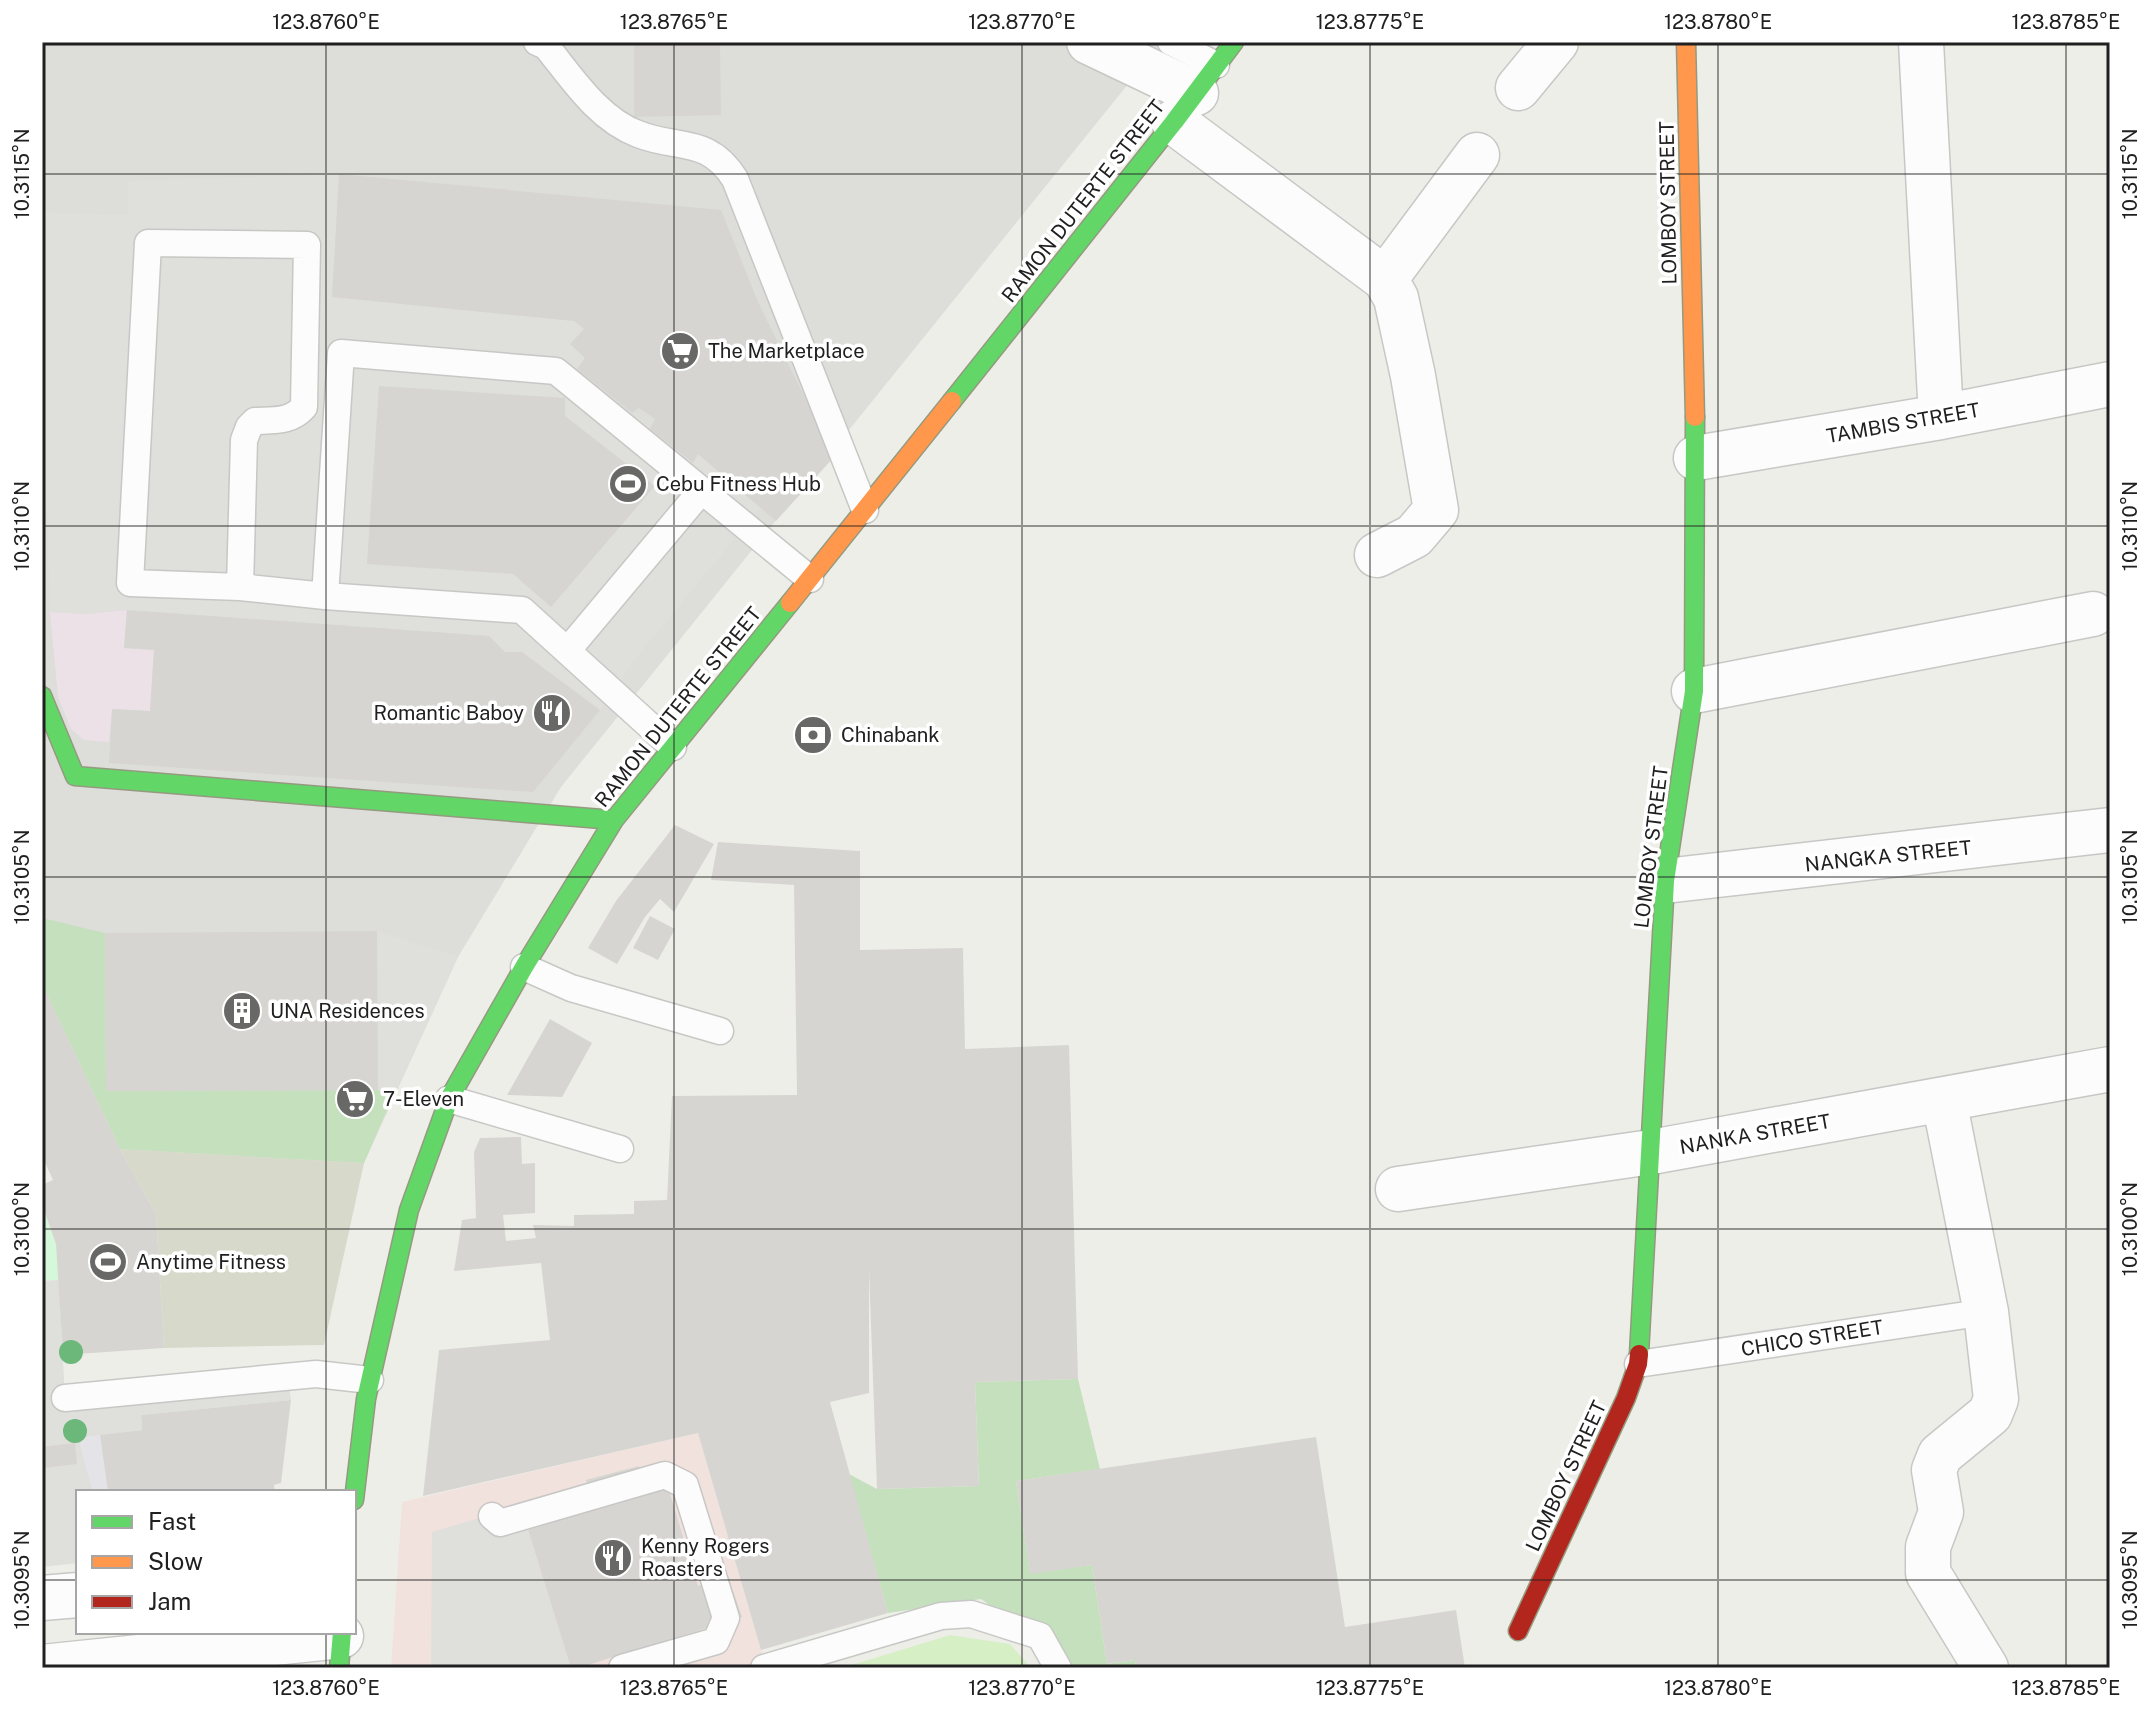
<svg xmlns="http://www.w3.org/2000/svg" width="2152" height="1710" viewBox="0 0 2152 1710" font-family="'Public Sans',sans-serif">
<rect width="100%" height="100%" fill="#eeeee9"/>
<path fill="#ddddda" d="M42 42H1162L561 787 458 957 364 1163 120 1149 42 984Z"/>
<path fill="#f1e2dd" d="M698 1433 766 1667 391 1668 402 1502Z"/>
<path fill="#ece1e7" d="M127 610 124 648 154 650 150 711 112 709 109 742 84 740 71 729 58 697 50 612 87 614Z"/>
<path fill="#d7d9ca" d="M120 1149 364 1163 324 1345 164 1348 156 1214Z"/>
<path fill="#d6efc5" d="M950 1635 1010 1644 1031 1668H842Z"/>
<path fill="#c4e0bc" d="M42 918 105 933 106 1091 378 1090 394 1094 364 1163 120 1149 42 984Z
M1078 1379 1100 1469 1016 1481 1030 1573 1092 1565 1107 1664 1135 1660 1136 1668H1077L981 1599 888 1613 849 1474 877 1489 979 1486 975 1382Z"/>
<path fill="#d5f7da" d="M42 1204 56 1244 59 1280 42 1281Z"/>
<path fill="#dfdfdc" d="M339 174 332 297 574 321 584 329 571 344 585 358 578 369 693 462 698 454 760 508 635 659 600 710 505 652 489 636 127 610 87 614 50 612 42 347V212L128 215V181Z
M377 931 458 957 394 1094 378 1090Z
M59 1280 65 1398 288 1376 291 1400 141 1415 142 1430 79 1438 93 1492H78V1563L42 1567V1281Z
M520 1506 571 1668H431L432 1532Z"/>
<path fill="#e4e3e8" d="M100 1435 108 1492H93L78 1438Z"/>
<path fill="#d7d5d1" d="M634 42H720L721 115 634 117Z
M339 174 721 210 758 302 834 457 776 521 698 454 693 463 650 429 655 419 639 408 632 413 577 369 585 358 570 344 584 329 574 321 332 297Z
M379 386 565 398V416L655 486 551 607 513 574 367 564Z
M127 610 489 636 505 652H522L600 710 533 792 109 763 112 709 150 711 154 650 124 648Z
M675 825 714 844 674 912 660 899 645 917 617 964 588 948 616 901Z
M718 842 860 851V950L963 948 965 1049 1069 1045 1078 1379 975 1382 979 1486 877 1489 869 1270V1393L830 1402 888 1613 761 1650 698 1433 423 1496 439 1350 550 1340 541 1263 454 1271 462 1220 476 1218 474 1152 480 1138 521 1137 522 1164 535 1163V1213L503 1215 506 1241 536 1238 533 1225 574 1226V1215L634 1214V1201L667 1200 672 1096 797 1095 794 885 711 880Z
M650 916 675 929 658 960 633 948Z
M377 931 378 1090 106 1091 105 933Z
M42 984 120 1149 156 1214 164 1348 63 1355 56 1244 42 1204V1185L53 1180 42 1156Z
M550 1019 592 1043 562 1097 507 1095Z
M291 1400 281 1483 274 1485 275 1492H108L100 1435 142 1430 141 1415Z
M1316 1437 1345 1627 1456 1610 1465 1668H1136L1135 1660 1107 1664 1092 1565 1030 1574 1016 1481Z
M75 1443 77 1464 42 1468V1447Z
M639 1466 647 1494 668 1487 698 1586 728 1576 742 1617 671 1639 678 1660 636 1668 631 1651 579 1668H571L528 1530 595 1509 586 1480Z"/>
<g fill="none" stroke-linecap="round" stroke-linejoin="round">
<g stroke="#c7c7c5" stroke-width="29">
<path id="lane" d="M537 42 546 46C572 78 598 119 638 134 678 150 708 136 735 179L865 510
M1171 42 1216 65
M240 587 130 583 148 243 307 245 304 407C291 422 274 420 255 421L249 427 244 440 240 587 325 596
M567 651 702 490
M673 747 522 610 325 596 341 353 556 371 810 579
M524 967 571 988 720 1031
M449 1099 620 1149
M1638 1364 1986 1312
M65 1398 316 1374 370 1380
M492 1516 500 1523 665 1475 685 1485 726 1618 716 1641 622 1668
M764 1668 941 1616 971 1614 1040 1636 1058 1668"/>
</g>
<g stroke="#c7c7c5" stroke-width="47">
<path id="street" d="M1089 42 1196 93
M1921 42 1941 417
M1518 88 1556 42
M1174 122 1385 279 1396 298 1413 376 1436 510 1414 536 1377 555
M1385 279 1477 155
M1696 458 1941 417 2110 384
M1694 691 2093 614
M1665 881 2110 830
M1944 1100 1986 1312 1996 1399 1990 1414 1940 1455 1934 1470 1941 1512 1928 1547V1573L1986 1668
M1398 1189 1651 1152 2110 1069
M42 1598 78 1595
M42 1667 341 1636"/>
</g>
<g stroke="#949a7f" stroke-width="21">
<path id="fast" d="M952 401 1174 122 1234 42
M42 696 75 776 614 820
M1639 1354 1665 881 1694 691 1695 417
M354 1500 366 1399 409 1210 449 1099 524 967 614 820 790 603
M339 1668 342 1632"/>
</g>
<g stroke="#949a7f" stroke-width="21">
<path id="slow" d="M1686 42 1695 417
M790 603 952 401"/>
</g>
<g stroke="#949a7f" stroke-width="21">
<path id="jam" d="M1518 1631 1626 1398 1638 1364 1639 1354"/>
</g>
<use href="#lane" stroke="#fcfcfc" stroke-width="26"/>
<use href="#street" stroke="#fcfcfc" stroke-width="44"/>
<use href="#fast" stroke="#63d668" stroke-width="18"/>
<use href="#slow" stroke="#ff974d" stroke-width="18"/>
<use href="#jam" stroke="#b3261e" stroke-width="18"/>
</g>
<g fill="#6cb77a">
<circle cx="71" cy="1352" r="12"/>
<circle cx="75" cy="1431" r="12"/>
</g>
<path fill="none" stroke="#202020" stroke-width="2" stroke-opacity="0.45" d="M326 42V1492M674 42V1668M1022 42V1668M1370 42V1668M1718 42V1668M2066 42V1668M42 174H2110M42 526H2110M42 877H2110M42 1229H2110M42 1580H78M354 1580H2110M326 1632V1668"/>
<defs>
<g id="supermarket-disc" transform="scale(2)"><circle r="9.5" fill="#686866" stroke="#fff"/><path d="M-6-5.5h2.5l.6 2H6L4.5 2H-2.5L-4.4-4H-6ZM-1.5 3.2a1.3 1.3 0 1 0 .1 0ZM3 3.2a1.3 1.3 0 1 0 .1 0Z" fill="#fff"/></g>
<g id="stadium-disc" transform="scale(2)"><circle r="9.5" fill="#686866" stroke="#fff"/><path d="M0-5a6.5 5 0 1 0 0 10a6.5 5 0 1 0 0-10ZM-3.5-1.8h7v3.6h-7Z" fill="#fff"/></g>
<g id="restaurant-disc" transform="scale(2)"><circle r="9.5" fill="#686866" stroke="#fff"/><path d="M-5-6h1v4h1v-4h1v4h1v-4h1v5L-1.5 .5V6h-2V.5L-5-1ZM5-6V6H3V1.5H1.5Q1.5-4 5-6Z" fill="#fff"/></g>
<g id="bank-disc" transform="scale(2)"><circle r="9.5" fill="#686866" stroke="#fff"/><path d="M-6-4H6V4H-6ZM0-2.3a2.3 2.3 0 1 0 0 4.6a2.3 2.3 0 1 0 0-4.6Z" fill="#fff"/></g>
<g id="building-disc" transform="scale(2)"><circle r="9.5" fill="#686866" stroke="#fff"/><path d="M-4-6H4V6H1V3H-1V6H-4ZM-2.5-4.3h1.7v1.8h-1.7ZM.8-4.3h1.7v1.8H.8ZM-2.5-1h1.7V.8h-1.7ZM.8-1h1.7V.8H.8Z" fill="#fff"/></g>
</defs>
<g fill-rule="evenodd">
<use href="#supermarket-disc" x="680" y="351"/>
<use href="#stadium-disc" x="628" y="484"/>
<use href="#restaurant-disc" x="552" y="713"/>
<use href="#bank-disc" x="813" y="735"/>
<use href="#building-disc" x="242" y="1011"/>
<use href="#supermarket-disc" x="355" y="1099"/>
<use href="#stadium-disc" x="108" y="1262"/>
<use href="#restaurant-disc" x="613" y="1558"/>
</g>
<g text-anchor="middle" stroke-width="7" stroke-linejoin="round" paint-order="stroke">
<g font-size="20" fill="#202020" stroke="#fff">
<text transform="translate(1083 201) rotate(-52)" y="7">RAMON DUTERTE STREET</text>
<text transform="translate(1668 203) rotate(-91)" y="7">LOMBOY STREET</text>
<text transform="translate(1903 423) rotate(-10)" y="7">TAMBIS STREET</text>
<text transform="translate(678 707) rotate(-51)" y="7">RAMON DUTERTE STREET</text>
<text transform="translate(1651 847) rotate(-83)" y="7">LOMBOY STREET</text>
<text transform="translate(1888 856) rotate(-6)" y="7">NANGKA STREET</text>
<text transform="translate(1755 1134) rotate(-10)" y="7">NANKA STREET</text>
<text transform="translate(1812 1338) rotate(-9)" y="7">CHICO STREET</text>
<text transform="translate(1566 1476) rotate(-65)" y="7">LOMBOY STREET</text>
</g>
<g font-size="20" fill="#202020" stroke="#fff" text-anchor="start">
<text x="708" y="358">The Marketplace</text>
<text x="656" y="491">Cebu Fitness Hub</text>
<text x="524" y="720" text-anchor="end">Romantic Baboy</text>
<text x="841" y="742">Chinabank</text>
<text x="270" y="1018">UNA Residences</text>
<text x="383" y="1106">7-Eleven</text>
<text x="136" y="1269">Anytime Fitness</text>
<text x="641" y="1553">Kenny Rogers<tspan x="641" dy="23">Roasters</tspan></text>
</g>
</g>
<rect width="2152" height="1710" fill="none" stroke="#ffffff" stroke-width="88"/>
<rect x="76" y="1490" width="280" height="144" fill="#ffffff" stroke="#a6a6a6" stroke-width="2"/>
<rect x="92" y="1516" width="40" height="12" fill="#63d668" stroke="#a6a6a6" stroke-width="2"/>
<text x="148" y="1530" font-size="24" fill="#202020">Fast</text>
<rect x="92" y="1556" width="40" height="12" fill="#ff974d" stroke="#a6a6a6" stroke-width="2"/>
<text x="148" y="1570" font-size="24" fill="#202020">Slow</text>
<rect x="92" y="1596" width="40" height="12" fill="#b3261e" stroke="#a6a6a6" stroke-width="2"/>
<text x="148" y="1610" font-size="24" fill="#202020">Jam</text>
<rect x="44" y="44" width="2064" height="1622" fill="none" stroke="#202020" stroke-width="3"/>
<g font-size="20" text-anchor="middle" fill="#202020">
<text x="326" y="29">123.8760°E</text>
<text x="674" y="29">123.8765°E</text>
<text x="1022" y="29">123.8770°E</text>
<text x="1370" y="29">123.8775°E</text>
<text x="1718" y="29">123.8780°E</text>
<text x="2066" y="29">123.8785°E</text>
<text transform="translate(22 174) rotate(-90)" y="7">10.3115°N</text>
<text transform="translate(2130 174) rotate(-90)" y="7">10.3115°N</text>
<text transform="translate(22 526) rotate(-90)" y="7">10.3110°N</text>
<text transform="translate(2130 526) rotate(-90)" y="7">10.3110°N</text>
<text transform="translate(22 877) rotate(-90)" y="7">10.3105°N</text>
<text transform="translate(2130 877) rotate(-90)" y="7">10.3105°N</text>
<text transform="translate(22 1229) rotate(-90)" y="7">10.3100°N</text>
<text transform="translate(2130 1229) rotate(-90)" y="7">10.3100°N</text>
<text transform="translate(22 1580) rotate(-90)" y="7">10.3095°N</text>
<text transform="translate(2130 1580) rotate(-90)" y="7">10.3095°N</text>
<text x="326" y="1695">123.8760°E</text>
<text x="674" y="1695">123.8765°E</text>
<text x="1022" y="1695">123.8770°E</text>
<text x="1370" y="1695">123.8775°E</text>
<text x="1718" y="1695">123.8780°E</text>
<text x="2066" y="1695">123.8785°E</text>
</g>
</svg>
